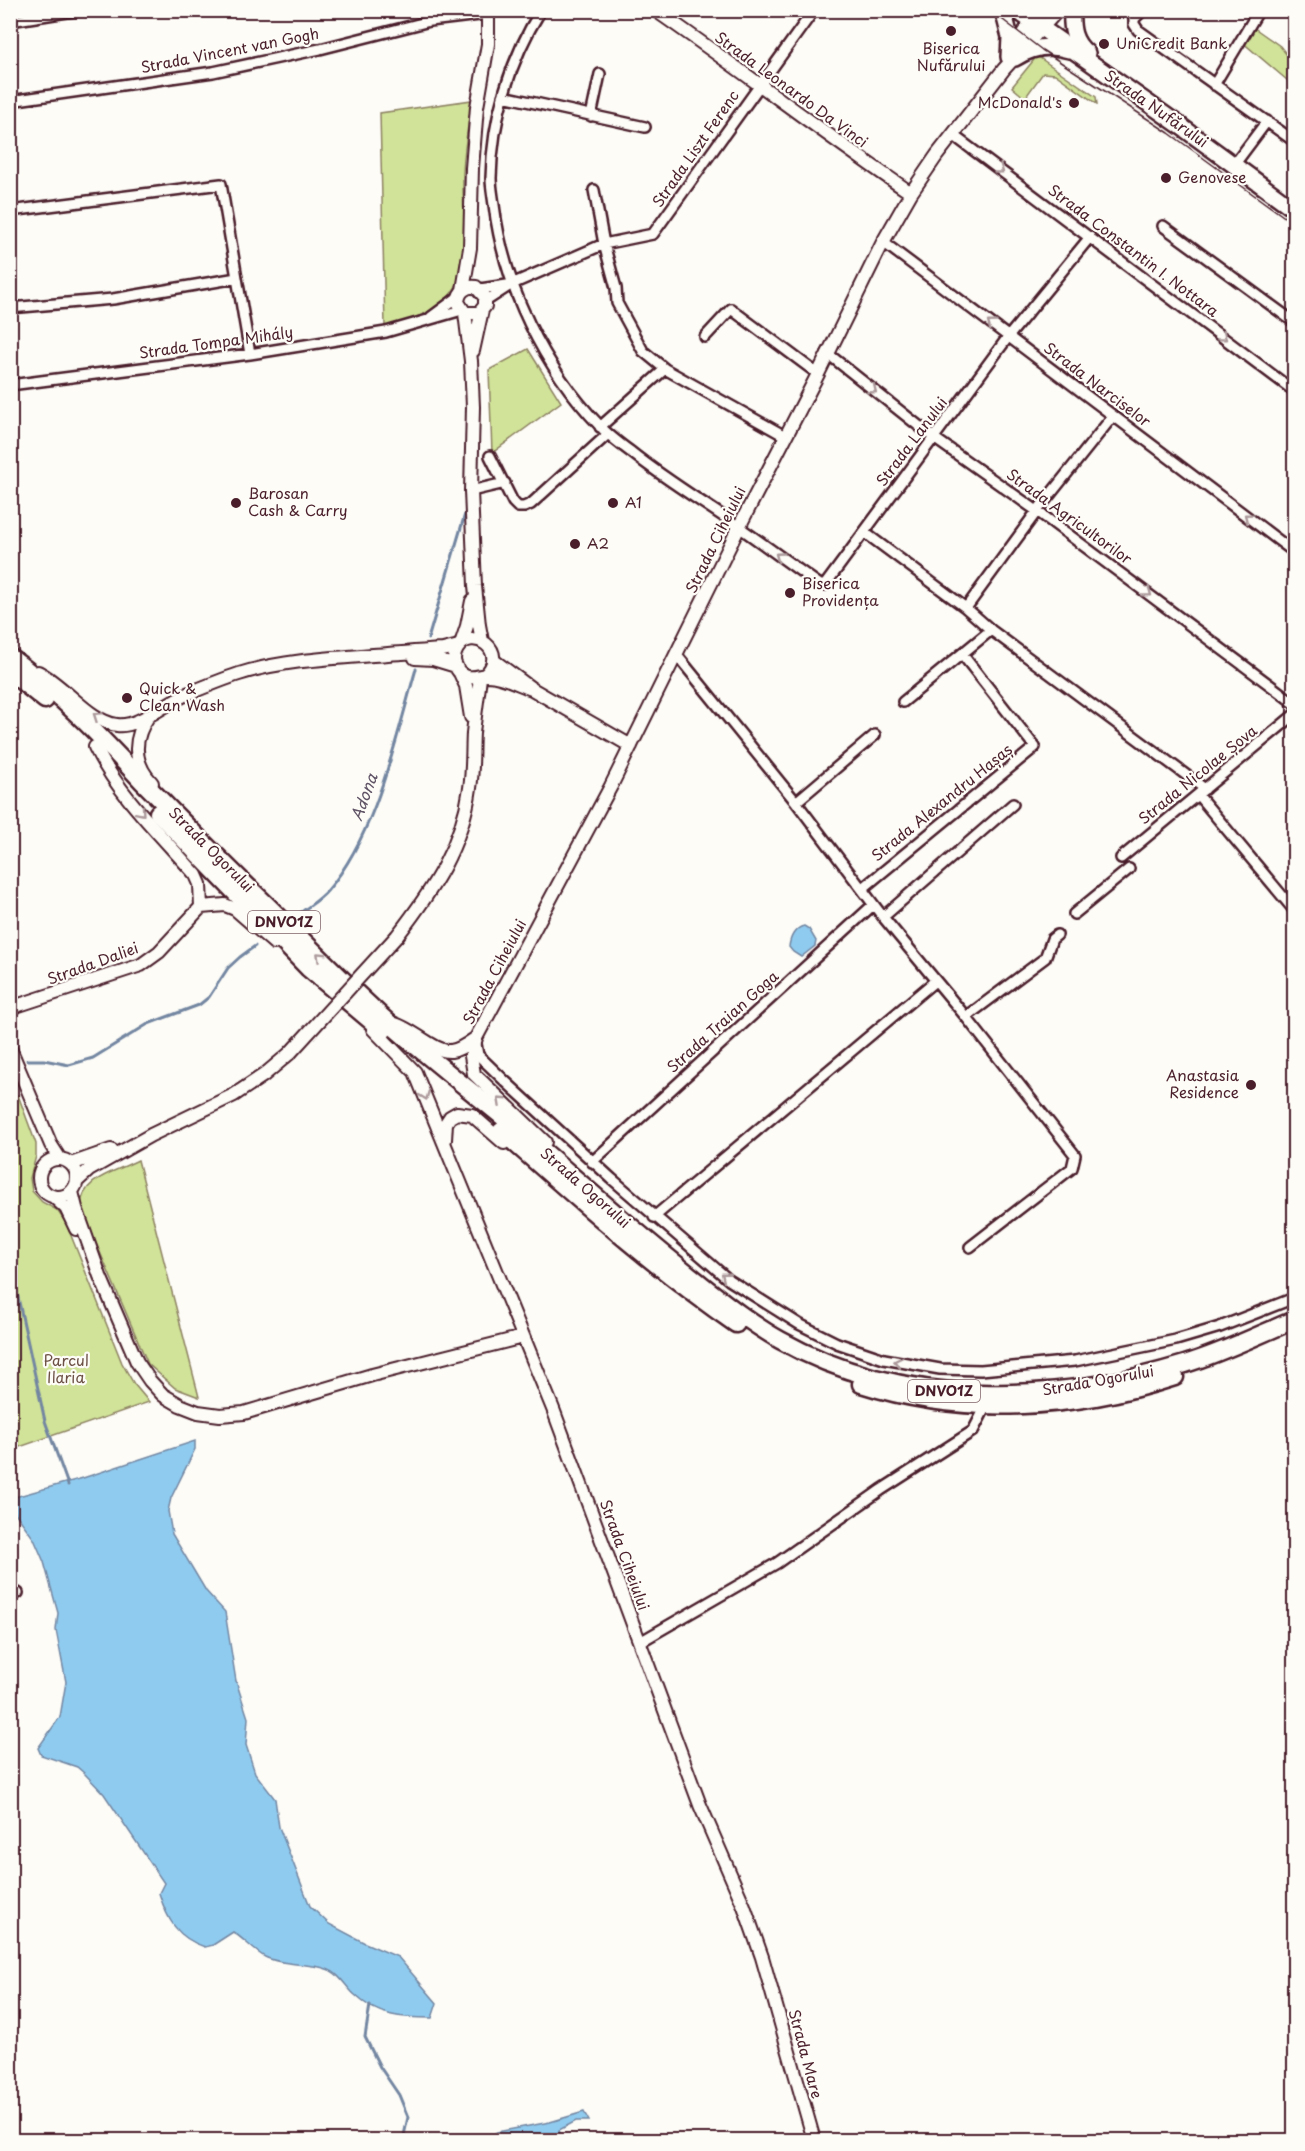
<svg xmlns="http://www.w3.org/2000/svg" width="1305" height="2151" viewBox="0 0 1305 2151" font-family="'Playpen Sans',sans-serif">
<rect width="100%" height="100%" fill="#fdfcf7"/>
<filter id="ink" filterUnits="userSpaceOnUse"><feTurbulence type="fractalNoise" baseFrequency=".0167" numOctaves="2"/><feDisplacementMap in="SourceGraphic" scale="12" xChannelSelector="R" yChannelSelector="G"/><feConvolveMatrix kernelMatrix="1 2 1 2 8 2 1 2 1" color-interpolation-filters="sRGB"/></filter>
<g filter="url(#ink)">
<path fill="#d0e398" stroke="#8d8162" stroke-width="1.5" d="M1250 25 1280 46 1294 64V86L1241 41Z
M1037 56 1096 97 1097 104 1055 74 1043 73 1025 98 1012 87Z
M472 100C468 124 464 148 463 173 462 202 470 268 453 291 439 313 408 320 385 327L380 113Z
M528 349 561 402 492 453 489 370Z
M18 1095 36 1144V1156L30 1178 32 1191 42 1202 57 1210 66 1223 122 1363 134 1384 149 1402 11 1450 10 1096Z
M138 1160 199 1397 175 1388 148 1364 81 1208C80 1178 116 1172 138 1160Z"/>
<path fill="#8fcbef" stroke="#7386a1" stroke-width="1.5" d="M804 926 809 929 816 941 815 946 801 957 793 952 789 947C790 937 795 928 804 926Z
M195 1441V1449L171 1498 168 1511 172 1534 206 1591 225 1612 236 1681 248 1718 246 1745 255 1773 275 1799 279 1827 310 1906 329 1924 365 1943 398 1957 437 2003 432 2018C402 2018 378 2017 355 1995 348 1989 341 1977 333 1972 317 1962 285 1967 265 1957 255 1952 244 1939 233 1932L213 1945 205 1947C177 1938 167 1919 159 1893L164 1883 104 1794 84 1773 77 1767 41 1755 38 1748 60 1717 66 1682 56 1630 58 1613 44 1562 34 1539 11 1507V1498L83 1478Z
M584 2112 589 2121H576L559 2130 562 2139 573 2140H467L485 2139 497 2132 550 2122Z"/>
<g fill="none" stroke-linecap="round" stroke-linejoin="round">
<path stroke="#7386a1" stroke-width="3" d="M428 639 465 514
M300 913C309 906 321 899 328 890 377 832 395 741 416 669
M27 1060H44L69 1065 93 1058 148 1024 199 1005 209 997 228 968 240 957 255 946
M10 1261 45 1421 68 1485
M370 2005 365 2037 380 2067 399 2095 408 2117 403 2140"/>
<g stroke="#4a1f2b" stroke-width="14">
<path id="minor" d="M541 10C510 60 492 119 491 178 491 187 493 196 494 205 504 286 543 367 600 426 609 436 620 444 631 452 666 480 703 502 739 527 766 546 793 566 820 585H825L1008 337 1090 237
M1143 10 1134 19V24L1138 30 1294 141
M10 21 80 10
M1214 85 1259 10
M503 96 645 127
M10 101 213 72 320 49 430 21 488 14
M591 116 600 74
M953 135 1294 391
M1234 165 1267 121
M594 190 604 244 616 288 617 303 643 351 665 369 785 436
M10 211 221 184 250 354
M1163 226 1294 322
M883 242 1294 552
M480 289 507 285
M486 301 512 284 604 244 653 234 814 10
M10 308 113 299 237 278
M431 317 458 297
M705 337 731 309 818 374
M827 353 934 438 1037 511 1294 703
M10 385 250 354 386 332 462 310
M600 427 665 369
M490 456 513 502 518 507H524L531 504 608 434
M471 491 505 483
M864 532 966 608 991 630 1205 789
M966 608 1037 511 1113 416
M676 654 796 802 883 917 966 1017 1075 1155 1072 1168 970 1247
M903 702 991 630
M1198 795 1294 910
M796 802 875 735
M1121 858 1294 715
M862 889 1035 747 962 654
M1074 914 1129 869
M883 917 1013 804
M966 1017 1045 958 1052 939 1057 935
M476 1044 478 1055 506 1082 612 1179 729 1280 799 1324 837 1343 884 1359 940 1369 981 1370 1075 1361 1176 1340 1220 1327 1294 1298
M592 1162 873 905
M654 1217 935 981
M10 1595 18 1593
M640 1642 777 1563 881 1490 973 1431 986 1406"/>
</g>
<g stroke="#4a1f2b" stroke-width="16">
<path id="tertiary" d="M655 10C742 70 824 134 911 193
M1009 56 1024 32 1041 10
M463 290 470 248 472 168 477 107 488 44V10
M465 313H479L485 306V297L476 287C466 286 459 291 458 302L465 313 471 361 473 407 471 491 475 586 479 625 482 641
M473 351 482 310
M461 644 467 626 472 601
M415 658 433 659 456 666
M493 660 532 689 631 746
M38 672C64 685 90 722 117 725 138 728 167 702 187 694 204 687 221 680 239 674 287 659 338 658 388 654 406 653 424 651 443 650L459 646
M460 673 466 686 471 717
M485 675C510 652 472 624 457 649 454 654 453 661 456 666 457 670 461 674 465 676 474 680 479 675 487 675 502 675 518 684 532 689
M149 715C133 738 132 762 152 783
M95 747C119 796 161 835 196 875L200 884 201 907
M397 936C432 891 462 846 470 788 473 770 472 751 473 733 475 714 478 696 480 677
M10 1008 141 965 159 952 201 907 225 905 235 909 274 943
M392 1023C411 1027 435 1053 451 1051 460 1050 469 1043 476 1038
M373 1029 415 1072 553 1409 700 1805 744 1906 762 1957 814 2140
M10 1048 51 1145 60 1159
M445 1140 446 1123 450 1117 457 1113 472 1115 504 1143
M545 1142 474 1074 471 1056 476 1038 611 786 739 527 818 374 883 242 911 193 937 155 1004 69 1058 10
M39 1178a19 19 0 1 1 38 0a19 19 0 1 1-38 0Z
M71 1164 111 1150
M77 1181 89 1170 151 1135 234 1095 264 1075 290 1053
M72 1192 76 1208 100 1276 137 1362 150 1381 163 1395 180 1405 198 1412 220 1415 244 1413 372 1375 523 1337
M54 1197 66 1208 76 1229"/>
</g>
<g stroke="#4a1f2b" stroke-width="20">
<path id="primary" d="M1003 10 1010 37 1009 57
M1016 10 1182 127 1294 209
M1072 10C1071 28 1073 42 1087 53
M1015 58C1032 47 1049 44 1069 50"/>
</g>
<g stroke="#4a1f2b" stroke-width="21">
<path id="trunk" d="M10 657C59 693 101 737 142 781 183 822 223 863 265 903 306 943 346 985 389 1023 448 1075 512 1122 570 1174 610 1209 650 1243 691 1276 719 1298 748 1322 780 1340 903 1409 1054 1404 1185 1364 1222 1353 1258 1335 1294 1320
M10 672 45 700
M158 813 308 968 383 1031
M501 1131C577 1198 653 1267 736 1324
M861 1384C964 1417 1074 1410 1175 1377"/>
</g>
<use href="#minor" stroke="#fdfcf7" stroke-width="9"/>
<use href="#tertiary" stroke="#fdfcf7" stroke-width="12"/>
<use href="#primary" stroke="#fdfcf7" stroke-width="15"/>
<use href="#trunk" stroke="#fdfcf7" stroke-width="16"/>
<path stroke="#4a1f2b" stroke-width="1.5" d="M990 10 1042 50 1169 133 1294 224"/>
<g stroke="#4a1f2b" stroke-width="16" stroke-linecap="butt">
<path id="tertiary-bridge" d="M290 1053 397 936"/>
</g>
<use href="#tertiary-bridge" stroke="#fdfcf7" stroke-width="12"/>
</g>
<defs><path id="oneway-chevron" d="M-2-3.5L2.5 0L-2 3.5" fill="none" stroke-width="1.6" stroke-linecap="round" stroke-linejoin="round" transform="scale(1.5)"/></defs>
<g stroke="#ac999b">
<use href="#oneway-chevron" transform="translate(1000 170) rotate(36)"/>
<use href="#oneway-chevron" transform="translate(991 324) rotate(-143)"/>
<use href="#oneway-chevron" transform="translate(1223 337) rotate(37)"/>
<use href="#oneway-chevron" transform="translate(873 390) rotate(39)"/>
<use href="#oneway-chevron" transform="translate(1248 517) rotate(-143)"/>
<use href="#oneway-chevron" transform="translate(779 556) rotate(-144)"/>
<use href="#oneway-chevron" transform="translate(1148 593) rotate(37)"/>
<use href="#oneway-chevron" transform="translate(97 716) rotate(-146)"/>
<use href="#oneway-chevron" transform="translate(141 812) rotate(49)"/>
<use href="#oneway-chevron" transform="translate(320 956) rotate(-136)"/>
<use href="#oneway-chevron" transform="translate(425 1096) rotate(69)"/>
<use href="#oneway-chevron" transform="translate(501 1101) rotate(-137)"/>
<use href="#oneway-chevron" transform="translate(725 1276) rotate(-141)"/>
<use href="#oneway-chevron" transform="translate(898 1362) rotate(-169)"/>
</g>
</g>
<g fill="#4a1f2b" stroke="#fdfcf7" stroke-width="2">
<circle cx="951" cy="31" r="6"/>
<circle cx="1104" cy="44" r="6"/>
<circle cx="1074" cy="103" r="6"/>
<circle cx="1166" cy="178" r="6"/>
<circle cx="236" cy="503" r="6"/>
<circle cx="613" cy="503" r="6"/>
<circle cx="575" cy="544" r="6"/>
<circle cx="790" cy="593" r="6"/>
<circle cx="127" cy="698" r="6"/>
<circle cx="1251" cy="1085" r="6"/>
</g>
<g text-anchor="middle" stroke-width="4.5" stroke-linejoin="round" paint-order="stroke">
<g fill="#fdfcf7" stroke="#806168" stroke-width="1.5">
<rect x="248" y="911" width="72" height="22" rx="4.5"/>
<rect x="908" y="1380" width="72" height="22" rx="4.5"/>
</g>
<g font-size="14" font-weight="bold" fill="#4a1f2b">
<text x="284" y="927">DNVO1Z</text>
<text x="944" y="1396">DNVO1Z</text>
</g>
<g font-size="15" fill="#4a1f2b" stroke="#fdfcf7" text-anchor="start">
<text x="1116" y="49">UniCredit Bank</text>
<text x="951" y="54" text-anchor="middle">Biserica<tspan x="951" dy="17">Nufărului</tspan></text>
<text x="1062" y="108" text-anchor="end">McDonald's</text>
<text x="1178" y="183">Genovese</text>
<text x="248" y="499">Barosan<tspan x="248" dy="17">Cash &amp; Carry</tspan></text>
<text x="625" y="508">A1</text>
<text x="587" y="549">A2</text>
<text x="802" y="589">Biserica<tspan x="802" dy="17">Providența</tspan></text>
<text x="139" y="694">Quick &amp;<tspan x="139" dy="17">Clean Wash</tspan></text>
<text x="1239" y="1081" text-anchor="end">Anastasia<tspan x="1239" dy="17">Residence</tspan></text>
</g>
<g font-size="15" fill="#4a1f2b" stroke="#fdfcf7">
<text transform="translate(230 51) rotate(-11)" y="5">Strada Vincent van Gogh</text>
<text transform="translate(791 90) rotate(36)" y="5">Strada Leonardo Da Vinci</text>
<text transform="translate(1156 109) rotate(35)" y="5">Strada Nufărului</text>
<text transform="translate(696 149) rotate(-55)" y="5">Strada Liszt Ferenc</text>
<text transform="translate(1133 251) rotate(37)" y="5">Strada Constantin I. Nottara</text>
<text transform="translate(216 343) rotate(-8)" y="5">Strada Tompa Mihály</text>
<text transform="translate(1097 385) rotate(37)" y="5">Strada Narciselor</text>
<text transform="translate(912 442) rotate(-53)" y="5">Strada Lanului</text>
<text transform="translate(1069 517) rotate(36)" y="5">Strada Agricultorilor</text>
<text transform="translate(716 540) rotate(-64)" y="5">Strada Ciheiului</text>
<text transform="translate(1198 775) rotate(-39)" y="5">Strada Nicolae Șova</text>
<text transform="translate(942 803) rotate(-39)" y="5">Strada Alexandru Hașaș</text>
<text transform="translate(211 850) rotate(45)" y="5">Strada Ogorului</text>
<text transform="translate(93 964) rotate(-20)" y="5">Strada Daliei</text>
<text transform="translate(495 972) rotate(-62)" y="5">Strada Ciheiului</text>
<text transform="translate(723 1022) rotate(-42)" y="5">Strada Traian Goga</text>
<text transform="translate(585 1188) rotate(41)" y="5">Strada Ogorului</text>
<text transform="translate(1098 1381) rotate(-10)" y="5">Strada Ogorului</text>
<text transform="translate(624 1555) rotate(70)" y="5">Strada Ciheiului</text>
<text transform="translate(805 2054) rotate(75)" y="5">Strada Mare</text>
</g>
<g font-size="15" fill="#6c5046" stroke="#fdfcf7">
<text x="66" y="1366">Parcul<tspan x="66" dy="17">Ilaria</tspan></text>
</g>
<g font-size="16" font-style="italic" fill="#5f5366" stroke="#fdfcf7">
<text transform="translate(364 797) rotate(-70)" y="6">Adona</text>
</g>
</g>
<rect width="1305" height="2151" fill="none" stroke="#fdfcf7" stroke-width="36"/>
<rect x="18" y="18" width="1269" height="2115" fill="none" stroke="#4a1f2b" stroke-width="2" filter="url(#ink)"/>
</svg>
